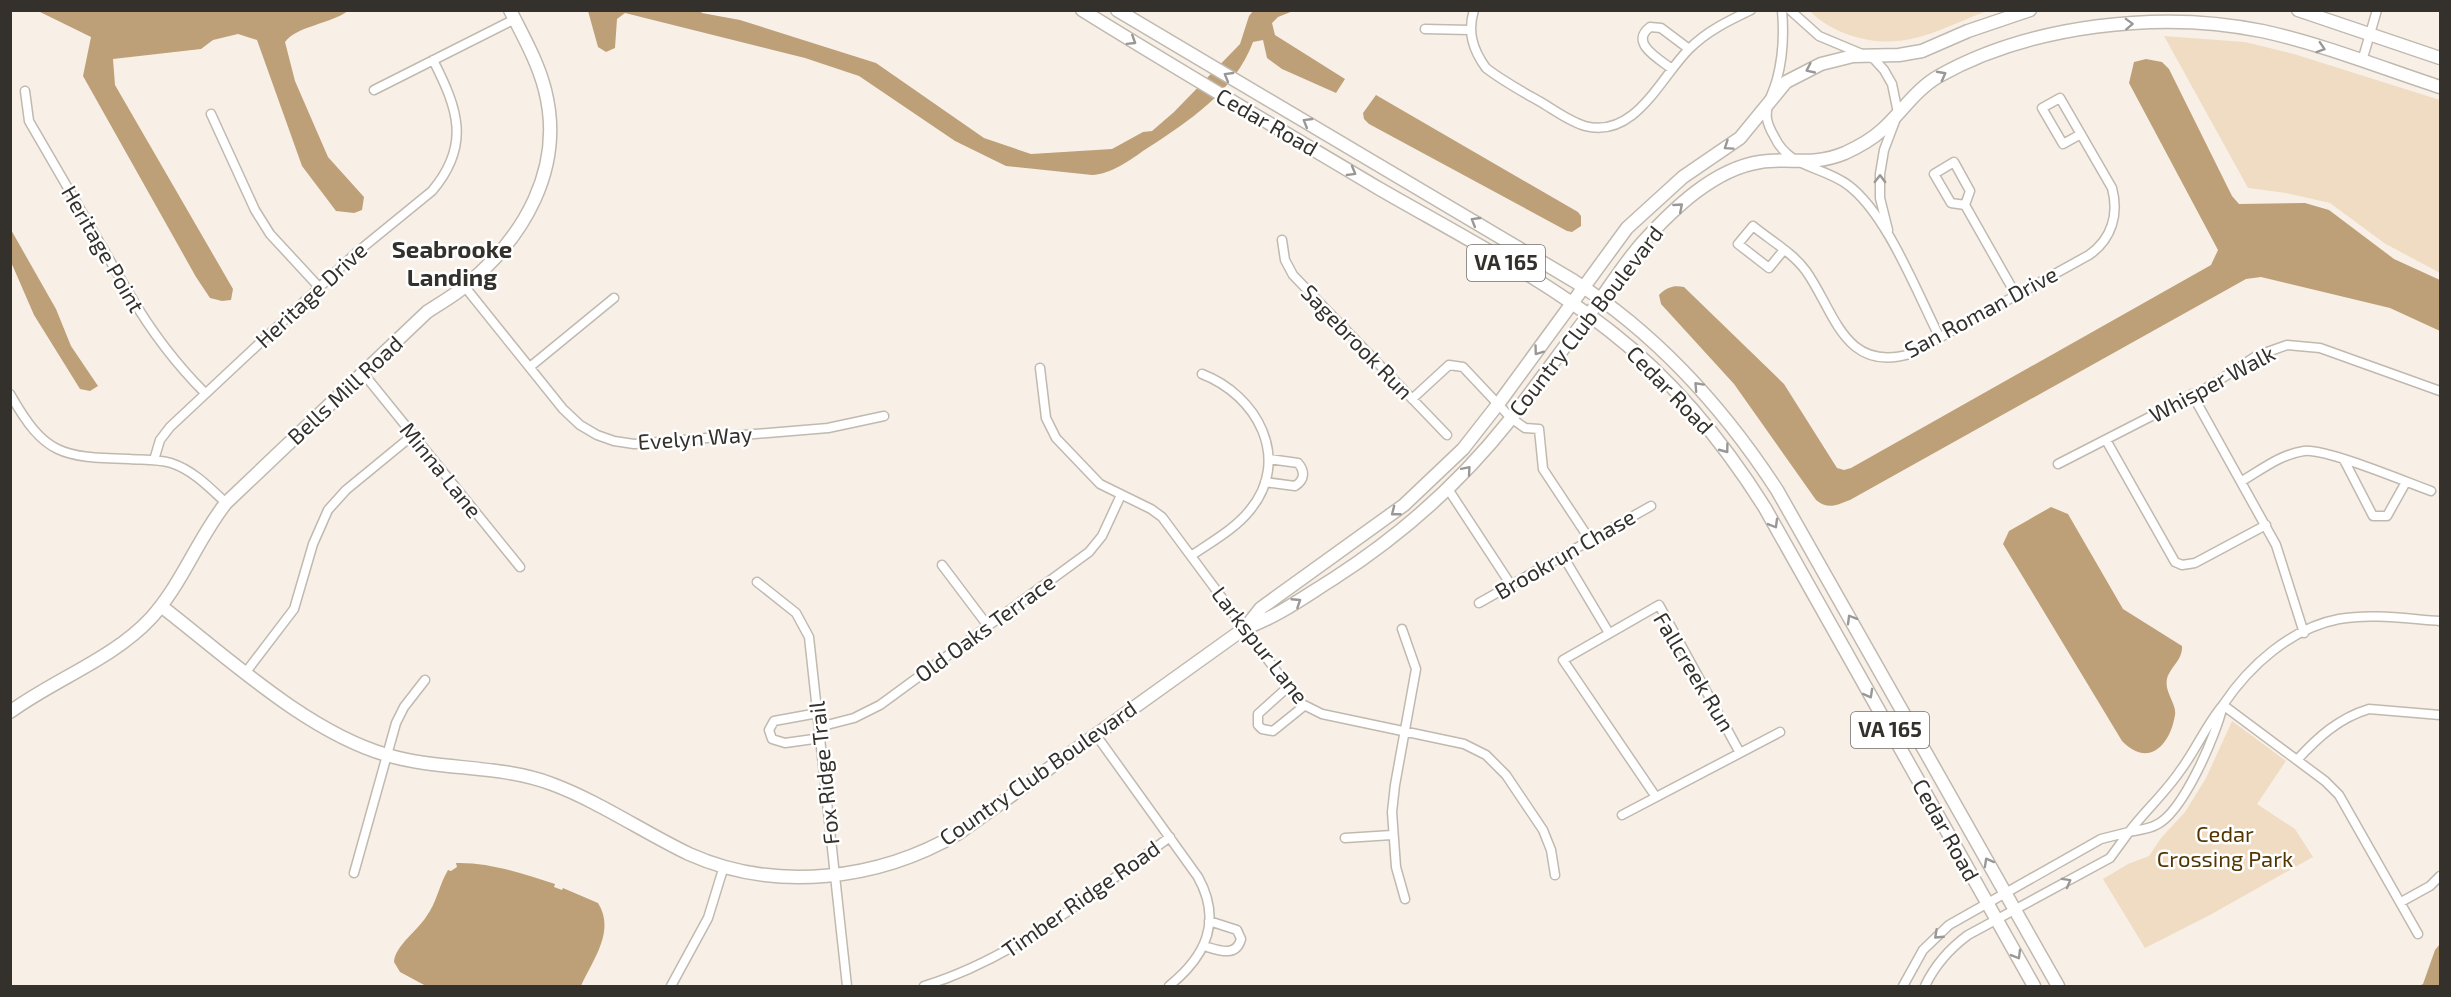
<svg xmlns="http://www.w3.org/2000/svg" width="2451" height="997" viewBox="0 0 2451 997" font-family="'Exo 2',sans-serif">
<rect width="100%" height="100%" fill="#f8f0e7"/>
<path fill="#efdcc3" d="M1810 11H1987C1937 30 1904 53 1849 35 1835 30 1820 22 1810 11Z
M2164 36 2245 42 2294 54 2440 100V273L2384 243 2330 203 2286 193 2248 188Z
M2232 721 2286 761 2257 804 2295 829 2313 857 2210 915 2145 948 2103 879 2128 864 2149 856 2161 838 2185 812 2206 778Z"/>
<path fill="#bea078" d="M38 11H348C330 24 297 26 285 42L295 81 328 157 364 197 362 210 354 213 336 211 302 166 257 40 238 34 213 40 201 49 113 59 115 85 233 289 231 300 222 301 210 298 196 277 83 76 91 37Z
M588 11H700L702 13 740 20 876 63 984 138 1031 154 1112 149 1143 132 1152 131 1174 112 1240 44 1249 16 1253 11H1293L1278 17 1272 23 1275 35 1345 79 1336 93 1282 69 1267 58 1263 40 1253 42C1235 91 1188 122 1146 149 1130 160 1112 174 1092 175L1006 166 955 141 859 76 805 58 625 13 617 19 615 48 606 52 598 47Z
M2146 59 2162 62 2169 69 2232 196 2239 204 2305 203 2329 210 2394 259 2440 280V331L2390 308 2261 277 2246 279 1850 500C1837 505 1828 510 1816 500L1734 384 1661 304 1659 295C1667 287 1674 285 1684 287L1784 384 1837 468 1844 470 1851 468 2211 265 2218 250 2129 83 2134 62Z
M1376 95 1578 212 1581 216V226L1572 232 1567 231 1369 124 1364 119 1363 113Z
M10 228 56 309 71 346 98 386 90 391 80 389 34 315 11 262Z
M2051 507 2068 514 2123 609 2182 646C2183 660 2170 667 2167 679 2164 692 2177 704 2175 715 2170 746 2148 768 2122 741L2003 544 2009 531Z
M456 863C490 862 523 874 555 884L554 887 562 890 563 888 598 903C616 931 592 961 581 986H426L400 972 394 962C395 946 417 931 426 917 437 902 439 885 448 870L451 871 457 867Z
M2440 944V986H2419L2423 984 2435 950Z"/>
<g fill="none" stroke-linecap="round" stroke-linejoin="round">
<g stroke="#c0b9af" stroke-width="11">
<path id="street" d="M1474 10C1467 32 1473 50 1486 68 1504 82 1525 93 1544 104 1557 112 1571 122 1585 126 1635 139 1660 78 1689 49 1707 31 1728 21 1751 10
M1782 10C1784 33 1783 57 1777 79 1774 92 1765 104 1767 119 1768 124 1771 131 1774 136 1789 169 1821 165 1848 185 1887 214 1917 293 1940 338
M1790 10 1819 36 1874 59 1884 70 1892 84 1898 113 1884 150 1880 174V198L1888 230
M1425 29 1470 30
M2362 61 2377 10
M1672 69C1659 59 1629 43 1650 27L1661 28 1689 49
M374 90 515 19
M25 91 29 121 130 295C151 331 176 364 205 393
M211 114 255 210 270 234 319 287
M1965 205 1951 203 1934 174 1954 162 1970 191 1965 205 2016 295
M1282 240 1285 260 1293 275 1447 435
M1783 251 1769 268 1738 244 1753 226C1770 240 1793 253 1806 271 1835 312 1844 373 1910 354L2089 255C2112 239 2119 214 2112 188L2060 98 2042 108 2063 144 2081 134
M465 287 563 409 580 425 597 435 614 441 634 444 828 428 884 416
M531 366 614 298
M1040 368 1046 418 1056 438 1100 484 1151 509 1162 517 1300 703 1322 714 1464 744 1486 755 1506 775 1543 830 1551 850 1555 875
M363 373 520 567
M10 394C45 456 62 457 129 459 143 460 157 459 171 463 193 470 210 488 226 503
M2192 394 2276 545 2304 633
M1412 399 1449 365 1463 367 1511 418 1525 428 1539 429 1543 469 1590 540
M2106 440 2175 562 2182 565 2195 563 2266 525
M154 460 160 440 170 427 356 253 432 191C471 145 458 109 433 60
M2344 460 2373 516H2387L2406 482
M2058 464 2212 385 2256 356 2287 345 2320 348 2440 391
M2242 481C2261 470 2281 454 2304 451 2325 448 2406 482 2431 491
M1265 482 1295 486C1305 480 1305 471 1298 463L1269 459
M1448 489 1511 585
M1191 556C1211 542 1235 529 1250 510 1292 459 1257 395 1202 374
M1563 556 1609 633
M942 565 988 626
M757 582 796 613 809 637 847 986
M1479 603 1651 506
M1402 629 1416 669 1395 785 1392 812 1396 867 1405 899
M246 672 294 609 313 544 328 510 346 490 413 435
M1288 687 1258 714V725L1262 729 1273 731 1304 706
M2223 705C2217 733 2183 813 2156 825 2149 829 2138 830 2129 832 2145 811 2165 793 2180 771 2196 750 2206 725 2223 705Z
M818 713 774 721 769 730 772 739 785 743 821 738
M819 727 854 718 880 705 1089 552 1102 536 1121 495
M1096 735 1198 877C1223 922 1205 957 1169 986
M2297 760C2318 737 2339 718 2369 709L2440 715
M1656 797 1563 660 1659 605 1740 753
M1622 815 1780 732
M1345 838 1392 835
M354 873 396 723 404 707 425 680
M2401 902 2430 886 2440 876
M2418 934 2339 795 2325 781 2223 705C2249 666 2291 628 2339 619 2372 613 2408 619 2440 621
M1204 946C1218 950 1236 958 1241 939L1237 930 1209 921
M671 986 708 918 724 866
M924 986C1018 957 1092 893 1170 837
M1903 986 1923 950 1949 925 2101 839 2129 832 2110 858 1968 935C1949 949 1935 965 1925 986"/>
</g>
<g stroke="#c0b9af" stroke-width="15">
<path id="secondary" d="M2298 10 2440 58
M161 606C227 657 307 732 387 755 441 771 499 764 552 784 600 802 643 832 689 854 776 893 879 880 959 833L1224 643 1245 628 1261 608 1404 505 1463 449 1499 403 1627 228 1683 177 1740 138 1786 82 1821 64 1853 56 1899 55 1922 51 1968 31 2030 10
M1245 628C1277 617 1304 597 1333 579 1400 536 1459 484 1509 421 1540 381 1569 340 1600 300 1614 280 1627 260 1643 242 1673 209 1714 169 1760 162 1792 157 1811 167 1845 153 1858 147 1871 140 1882 130 1901 113 1916 89 1939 76 2030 25 2160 10 2262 31 2322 44 2382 68 2440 87
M10 712C55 679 113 659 151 618 182 584 198 538 226 503L427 312C440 303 454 296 465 286 524 238 565 168 545 90 538 62 523 36 510 10"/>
</g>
<g stroke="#c0b9af" stroke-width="15">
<path id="primary" d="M1082 10C1180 71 1279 129 1378 188 1456 233 1540 276 1610 331 1673 380 1723 441 1765 508L2034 986
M1117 10 1574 281C1658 335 1723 407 1777 490L2058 986"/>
</g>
<use href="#street" stroke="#fff" stroke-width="8"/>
<use href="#secondary" stroke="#fff" stroke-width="12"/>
<use href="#primary" stroke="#fff" stroke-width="12"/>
</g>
<defs><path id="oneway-chevron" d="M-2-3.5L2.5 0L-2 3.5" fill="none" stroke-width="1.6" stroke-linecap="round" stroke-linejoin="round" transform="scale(1.5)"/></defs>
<g stroke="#9a9896">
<use href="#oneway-chevron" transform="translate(2129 24) rotate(-2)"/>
<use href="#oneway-chevron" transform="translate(1132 41) rotate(32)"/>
<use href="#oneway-chevron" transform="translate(2321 48) rotate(18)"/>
<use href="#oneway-chevron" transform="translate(1810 69) rotate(155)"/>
<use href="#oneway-chevron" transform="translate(1942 75) rotate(-28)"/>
<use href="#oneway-chevron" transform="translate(1228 76) rotate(-150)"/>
<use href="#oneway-chevron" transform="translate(1307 122) rotate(-149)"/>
<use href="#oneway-chevron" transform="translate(1728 146) rotate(146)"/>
<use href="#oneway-chevron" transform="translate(1352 172) rotate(30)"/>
<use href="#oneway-chevron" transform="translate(1880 179) rotate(-89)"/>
<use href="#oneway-chevron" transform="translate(1679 207) rotate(-41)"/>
<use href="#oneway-chevron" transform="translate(1475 221) rotate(-149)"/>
<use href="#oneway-chevron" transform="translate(1538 351) rotate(126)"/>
<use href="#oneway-chevron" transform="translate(1698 386) rotate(-133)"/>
<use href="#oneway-chevron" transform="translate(1725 449) rotate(53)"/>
<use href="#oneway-chevron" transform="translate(1467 470) rotate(-49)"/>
<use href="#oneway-chevron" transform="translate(1395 512) rotate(142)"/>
<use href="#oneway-chevron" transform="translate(1774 524) rotate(60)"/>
<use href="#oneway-chevron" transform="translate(1297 602) rotate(-33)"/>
<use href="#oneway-chevron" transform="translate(1851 619) rotate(-120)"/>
<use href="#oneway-chevron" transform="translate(1869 694) rotate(61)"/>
<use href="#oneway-chevron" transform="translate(1988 862) rotate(-119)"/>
<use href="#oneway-chevron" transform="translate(2067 882) rotate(-29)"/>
<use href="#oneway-chevron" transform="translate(1938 935) rotate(137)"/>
<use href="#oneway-chevron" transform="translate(2017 955) rotate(60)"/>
</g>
<g text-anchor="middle" stroke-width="5" stroke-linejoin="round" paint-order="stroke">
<g fill="#fff" stroke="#716f6c" stroke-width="1.5">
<rect x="1467" y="245" width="78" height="36" rx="4.5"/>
<rect x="1851" y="712" width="78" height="36" rx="4.5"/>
</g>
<g font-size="21" font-weight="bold" fill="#34312d">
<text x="1506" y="270">VA 165</text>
<text x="1890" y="737">VA 165</text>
</g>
<g font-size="22" fill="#34312d" stroke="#fff">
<text transform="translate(1267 122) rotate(30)" y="8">Cedar Road</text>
<text transform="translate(103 249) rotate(60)" y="8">Heritage Point</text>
<text transform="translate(311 295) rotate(-43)" y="8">Heritage Drive</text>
<text transform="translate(1981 312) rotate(-28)" y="8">San Roman Drive</text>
<text transform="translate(1586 321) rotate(-52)" y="8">Country Club Boulevard</text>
<text transform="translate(1357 342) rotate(46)" y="8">Sagebrook Run</text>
<text transform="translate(2212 384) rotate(-28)" y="8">Whisper Walk</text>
<text transform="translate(345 390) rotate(-43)" y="8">Bells Mill Road</text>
<text transform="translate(1670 390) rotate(46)" y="8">Cedar Road</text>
<text transform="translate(695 438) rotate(-4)" y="8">Evelyn Way</text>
<text transform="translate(441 470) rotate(51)" y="8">Minna Lane</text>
<text transform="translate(1565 554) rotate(-30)" y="8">Brookrun Chase</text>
<text transform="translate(985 628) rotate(-36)" y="8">Old Oaks Terrace</text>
<text transform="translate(1260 645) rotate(52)" y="8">Larkspur Lane</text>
<text transform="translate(1694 672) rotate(59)" y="8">Fallcreek Run</text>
<text transform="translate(824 773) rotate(-96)" y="8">Fox Ridge Trail</text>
<text transform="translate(1038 773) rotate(-35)" y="8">Country Club Boulevard</text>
<text transform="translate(1946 830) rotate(61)" y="8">Cedar Road</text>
<text transform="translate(1081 899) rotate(-35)" y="8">Timber Ridge Road</text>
</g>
<g font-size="22" fill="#533500" stroke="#fff">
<text x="2225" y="842">Cedar<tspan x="2225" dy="25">Crossing Park</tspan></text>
</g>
<g font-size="24" font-weight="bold" fill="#34312d" stroke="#fff">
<text x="452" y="258">Seabrooke<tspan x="452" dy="28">Landing</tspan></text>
</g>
</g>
<rect width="2451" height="997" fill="none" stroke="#34312d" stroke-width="24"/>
</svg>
